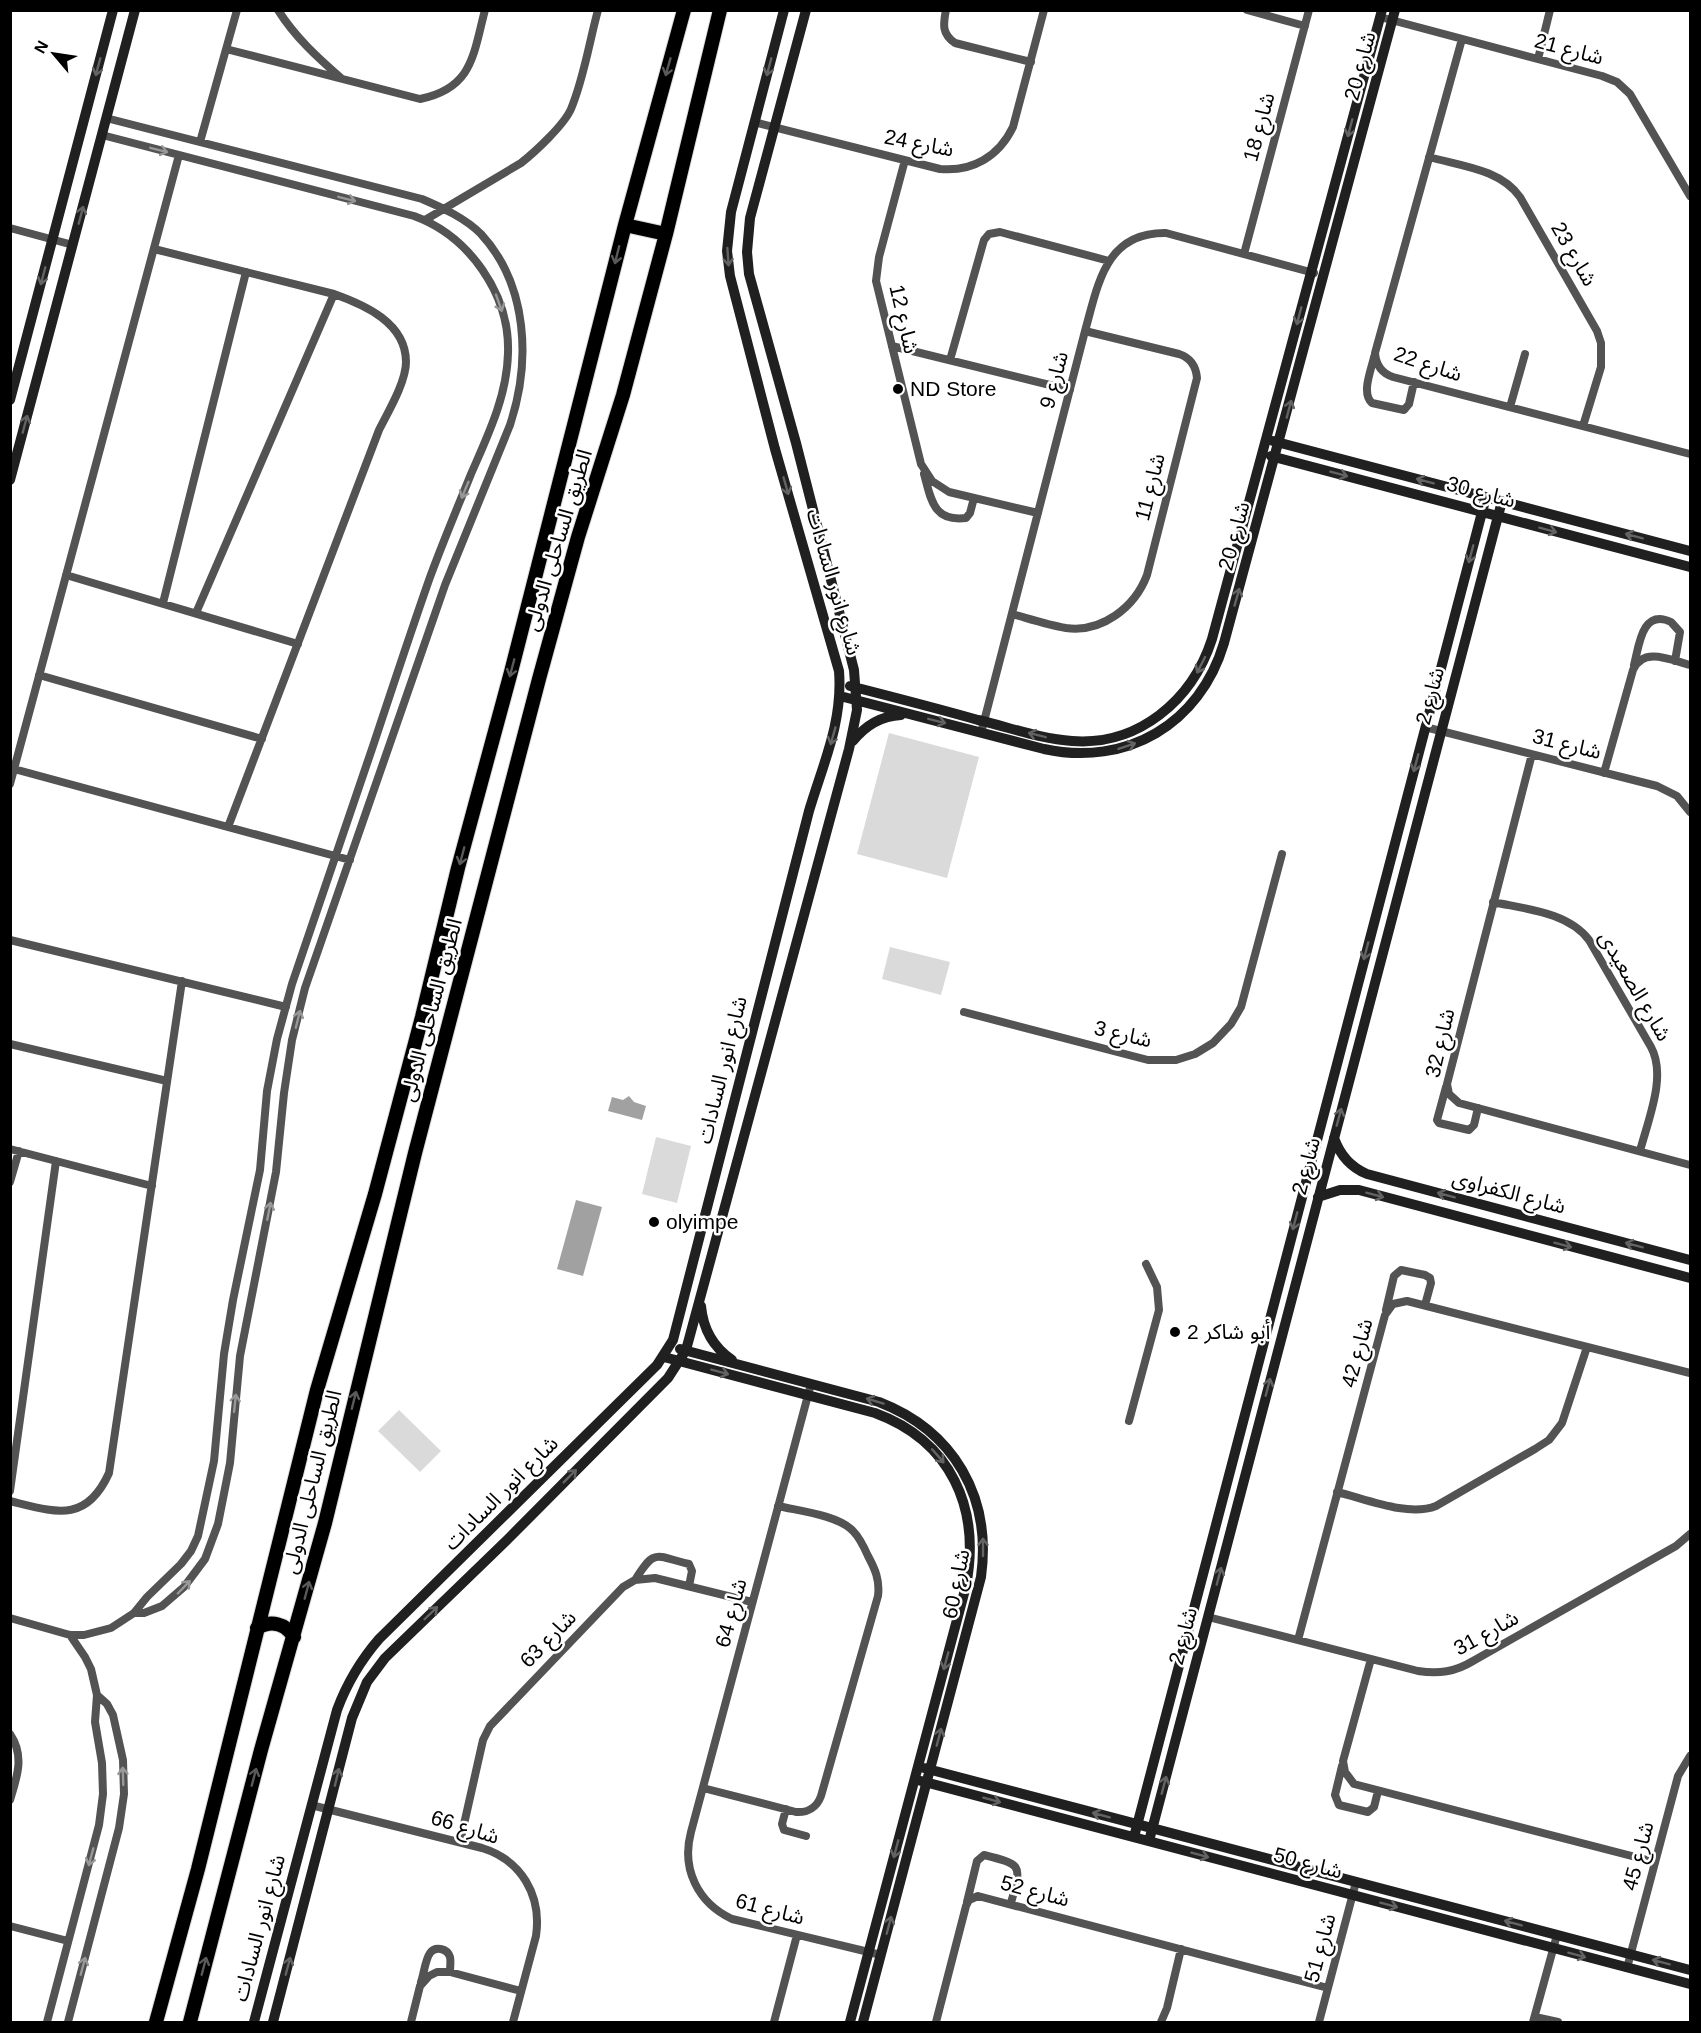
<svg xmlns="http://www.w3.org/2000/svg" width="1701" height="2033" viewBox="0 0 1701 2033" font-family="Helvetica,'Noto Sans Arabic',sans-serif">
<rect width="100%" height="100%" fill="#fff"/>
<path fill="#dadada" d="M889 733 979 757 947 878 857 854Z
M890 947 950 962 941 995 882 979Z
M656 1137 691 1146 677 1203 642 1194Z
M399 1410 441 1451 420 1472 378 1431Z"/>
<path fill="#a1a1a1" d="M629 1096 634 1102 646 1106 642 1120 608 1111 612 1097 623 1100Z
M576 1200 602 1207 583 1276 557 1269Z"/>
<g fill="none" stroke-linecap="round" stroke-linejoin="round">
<g stroke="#dbdbdb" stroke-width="16">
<path id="highway" d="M625 225 666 234
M257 1628C271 1620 285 1623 294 1637
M156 2022 198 1869 317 1390 375 1194 422 1017 458 868 511 672 625 225 684 10
M190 2022 261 1750 325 1523 415 1153 539 679 578 537 623 395 666 234 720 10"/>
</g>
<path stroke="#535353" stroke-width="8" d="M278 10C295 37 317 57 341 78
M946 10C943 25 942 34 955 43L1031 62
M1247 10 1305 26
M1380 17 1602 76 1617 82 1630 94 1690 196
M1462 39 1375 353C1376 365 1381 373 1393 377L1690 454
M226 49 420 99C473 88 473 55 485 10
M1538 59 1550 10
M106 118 422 199C443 208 465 218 481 234 528 285 531 362 510 425L445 585 305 988 292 1040 284 1093 276 1172 240 1356 230 1463 218 1524 205 1559 184 1587 162 1606 144 1613H134
M754 122 940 169C973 172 999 156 1013 127L1044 10
M200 142 237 10
M1429 157C1461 166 1500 169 1520 197L1597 331 1601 343V367L1583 426
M905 160 879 257 876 281 921 464 932 481 949 492 1038 513
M425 220 521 163C535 152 564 125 571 109 584 78 589 43 598 10
M10 228 73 245
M154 249 334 294C365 305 406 323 406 362 406 382 388 412 379 430L228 827
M1244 254 1309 10
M892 346 1070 390
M1374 357C1371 371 1361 393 1372 403L1404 410 1409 404 1414 382
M950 360 984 240 989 234 1000 232 1109 261
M1510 407 1525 354
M924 474C931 499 933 522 966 518L970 513 974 498
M66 575 298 644
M163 603 246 272
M196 613 334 294
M1012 614C1030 619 1048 625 1066 628 1102 633 1135 607 1147 575L1197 378C1196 366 1191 358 1179 354L1085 331
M1634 665C1639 646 1642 608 1671 622L1680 632 1675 661
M39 675 262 739
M1425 727 1657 786 1677 796 1690 812
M981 733 1085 331C1098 285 1105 232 1166 233L1314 273
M1532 754 1447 1084 1449 1094 1459 1103 1690 1165
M14 769 350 860
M1604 773 1633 670C1643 646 1671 660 1690 665
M10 784 179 155
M1493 902C1525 909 1568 912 1589 940L1651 1047C1667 1076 1648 1120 1640 1151
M10 940 286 1007
M964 1012 1148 1060H1176L1195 1054 1213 1043 1231 1024 1241 1007 1282 854
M10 1044 167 1081
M1446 1087 1437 1120 1439 1123 1469 1130 1474 1125 1478 1108
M10 1149 152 1186
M10 1182 19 1151
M1386 1310 1394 1276 1401 1270 1425 1275 1430 1278 1431 1283 1425 1305
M811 1384 691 1832C681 1869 698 1903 732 1919L881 1955
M1129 1421 1159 1310 1157 1287 1146 1264
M10 1491 56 1161
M1337 1492C1366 1499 1408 1517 1436 1506L1535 1449 1549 1440 1562 1423 1587 1347
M10 1501C55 1512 86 1524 109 1473L182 981
M635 1580C655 1548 655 1556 689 1564L692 1571 689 1586
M1208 1617 1418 1671C1439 1674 1455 1672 1473 1661L1676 1546 1690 1534
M10 1618 70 1635H84L111 1628 134 1613 147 1597 181 1564 191 1551 198 1536 214 1461 224 1354 233 1300 260 1170 267 1091 277 1039 292 984C319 904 347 824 374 743 392 689 410 634 429 580 442 544 457 509 471 474 488 435 507 396 508 353 510 294 469 236 414 216L102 135
M1298 1640 1385 1315 1393 1304 1407 1301 1690 1373
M1371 1659 1343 1761 1345 1772 1354 1784 1655 1862
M10 1734C25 1756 17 1777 10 1800
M1342 1766 1335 1795 1339 1805 1368 1812 1374 1807 1378 1791
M703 1788 796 1812C808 1813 817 1807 821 1796L878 1596C880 1580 875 1569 868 1556 864 1547 860 1538 853 1531 838 1515 799 1511 778 1506
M311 1805 482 1848C521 1860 542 1895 536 1936L513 2022
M786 1809 782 1824 784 1830 806 1836
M460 1842 483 1740 490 1726 623 1587 635 1580 655 1578 752 1602
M967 1902 977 1861 984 1855C1024 1865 1021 1865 1011 1903
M10 1926 68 1941
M1627 1968 1678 1776 1690 1756
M421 1982C424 1974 425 1960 430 1953 435 1946 447 1948 450 1957 451 1961 450 1967 450 1972
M1535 2017 1558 2022
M47 2022 99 1825 103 1794 102 1763 95 1722 97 1695 91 1669 85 1657 70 1635
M68 2022 119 1828 124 1794 123 1760 113 1715 107 1704 97 1695
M411 2022 420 1986 429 1976 437 1972H450L521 1991
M774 2022 797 1935
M936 2022 966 1906 969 1900 978 1896 1328 1988
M1161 2022 1167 2008 1181 1949
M1319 2022 1356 1882
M1533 2022 1557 1935"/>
<path stroke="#202020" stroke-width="10" d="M10 400 113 10
M1273 441 1690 551
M1271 456 1690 567
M10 480 135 10
M850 686C893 697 936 708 978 720 1009 727 1040 739 1072 741 1138 746 1192 701 1212 639L1382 10
M840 696 1044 749C1127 767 1200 724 1224 643L1395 10
M853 741C865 726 881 716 901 715
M1334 1138C1340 1155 1350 1167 1367 1174L1690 1260
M1318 1197 1340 1190H1359L1690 1278
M701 1306C703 1329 713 1347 732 1360
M680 1349 879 1402C954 1431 992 1497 981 1577L863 2022
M664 1357 875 1413C951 1441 981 1508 966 1586L850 2022
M924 1768 1690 1970
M921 1781 1690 1984
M1134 1837 1486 497
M1149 1841 1502 501
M254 2022 337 1710C347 1683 360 1661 379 1639L657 1365 673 1340 809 811C823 764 843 722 839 671L775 449 730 276 727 251 731 212 784 10
M273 2022 352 1718 367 1682 385 1658 507 1540 668 1378 686 1350 849 749 857 710 854 670 796 443 749 274 747 252 750 218 806 10"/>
<use href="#highway" stroke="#000" stroke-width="14"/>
</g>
<defs><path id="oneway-shaft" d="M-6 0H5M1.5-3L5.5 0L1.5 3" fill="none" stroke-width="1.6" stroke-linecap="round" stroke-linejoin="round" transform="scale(1.5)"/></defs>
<g stroke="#636363">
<use href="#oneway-shaft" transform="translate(98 67) rotate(105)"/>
<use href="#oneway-shaft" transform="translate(769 67) rotate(105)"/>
<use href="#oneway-shaft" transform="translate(1350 128) rotate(105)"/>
<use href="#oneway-shaft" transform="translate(81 215) rotate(-75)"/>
<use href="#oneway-shaft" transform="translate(728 257) rotate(86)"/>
<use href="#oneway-shaft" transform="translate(43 276) rotate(105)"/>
<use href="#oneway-shaft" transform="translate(1299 316) rotate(105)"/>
<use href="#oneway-shaft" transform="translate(1289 409) rotate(-75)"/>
<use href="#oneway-shaft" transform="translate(25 424) rotate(-75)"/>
<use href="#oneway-shaft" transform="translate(1339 474) rotate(15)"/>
<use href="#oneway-shaft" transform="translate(1425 481) rotate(-165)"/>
<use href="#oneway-shaft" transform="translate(786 486) rotate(74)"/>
<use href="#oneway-shaft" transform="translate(1548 530) rotate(15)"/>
<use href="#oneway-shaft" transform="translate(1634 536) rotate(-165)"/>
<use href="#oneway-shaft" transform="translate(1471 554) rotate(105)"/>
<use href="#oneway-shaft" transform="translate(1237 597) rotate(-74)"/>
<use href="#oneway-shaft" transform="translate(1201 665) rotate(117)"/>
<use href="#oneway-shaft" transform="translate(937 721) rotate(14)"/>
<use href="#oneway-shaft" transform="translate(1037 735) rotate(-166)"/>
<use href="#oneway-shaft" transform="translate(833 736) rotate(106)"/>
<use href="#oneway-shaft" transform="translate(1127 746) rotate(-18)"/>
<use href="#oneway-shaft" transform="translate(1416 763) rotate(105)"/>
<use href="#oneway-shaft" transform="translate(1366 951) rotate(105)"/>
<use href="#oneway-shaft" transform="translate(1339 1117) rotate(-75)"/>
<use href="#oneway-shaft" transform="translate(1375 1195) rotate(15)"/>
<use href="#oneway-shaft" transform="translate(1446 1195) rotate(-165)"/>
<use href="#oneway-shaft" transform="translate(1295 1221) rotate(105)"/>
<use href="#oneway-shaft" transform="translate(1563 1245) rotate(15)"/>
<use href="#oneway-shaft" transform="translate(1634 1245) rotate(-165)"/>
<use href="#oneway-shaft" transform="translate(720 1372) rotate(15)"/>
<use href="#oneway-shaft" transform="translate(1268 1387) rotate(-75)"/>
<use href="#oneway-shaft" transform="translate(875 1401) rotate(-163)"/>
<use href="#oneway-shaft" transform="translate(938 1456) rotate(49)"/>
<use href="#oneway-shaft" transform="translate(570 1476) rotate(-45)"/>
<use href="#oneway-shaft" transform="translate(983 1547) rotate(-90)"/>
<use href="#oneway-shaft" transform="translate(1219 1576) rotate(-75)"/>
<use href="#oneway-shaft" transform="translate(431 1613) rotate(-44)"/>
<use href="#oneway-shaft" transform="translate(946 1661) rotate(105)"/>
<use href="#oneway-shaft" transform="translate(939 1737) rotate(-75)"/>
<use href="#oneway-shaft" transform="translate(337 1777) rotate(-76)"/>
<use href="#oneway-shaft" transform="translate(1164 1785) rotate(-75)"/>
<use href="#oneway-shaft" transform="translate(992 1800) rotate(15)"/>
<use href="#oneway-shaft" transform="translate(1101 1815) rotate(-165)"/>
<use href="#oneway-shaft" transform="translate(896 1849) rotate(105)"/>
<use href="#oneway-shaft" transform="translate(1200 1855) rotate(15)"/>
<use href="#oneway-shaft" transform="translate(1389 1905) rotate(15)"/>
<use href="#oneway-shaft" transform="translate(1513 1923) rotate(-165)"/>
<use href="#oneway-shaft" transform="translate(889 1925) rotate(-75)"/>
<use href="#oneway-shaft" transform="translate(1577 1955) rotate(15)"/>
<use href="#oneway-shaft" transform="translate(1661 1962) rotate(-165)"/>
<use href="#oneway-shaft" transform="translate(288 1966) rotate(-75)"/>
</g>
<g stroke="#595959">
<use href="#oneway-shaft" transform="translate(668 67) rotate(106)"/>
<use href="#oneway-shaft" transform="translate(617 255) rotate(104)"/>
<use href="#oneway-shaft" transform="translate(512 668) rotate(105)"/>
<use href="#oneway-shaft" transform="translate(462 856) rotate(105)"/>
<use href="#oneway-shaft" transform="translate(354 1400) rotate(-76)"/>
<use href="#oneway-shaft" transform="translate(307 1590) rotate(-75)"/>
<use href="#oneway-shaft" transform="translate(254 1777) rotate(-75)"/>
<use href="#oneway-shaft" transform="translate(204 1966) rotate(-75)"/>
</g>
<g stroke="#989898">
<use href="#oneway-shaft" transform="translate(159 150) rotate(14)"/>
<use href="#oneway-shaft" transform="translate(347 199) rotate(14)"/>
<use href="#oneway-shaft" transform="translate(499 303) rotate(70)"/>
<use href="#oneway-shaft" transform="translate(465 490) rotate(113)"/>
<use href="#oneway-shaft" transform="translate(298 1019) rotate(-76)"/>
<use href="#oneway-shaft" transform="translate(269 1211) rotate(-79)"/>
<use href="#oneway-shaft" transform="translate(235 1403) rotate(-84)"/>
<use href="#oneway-shaft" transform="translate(184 1587) rotate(-46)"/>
<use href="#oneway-shaft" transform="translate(123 1776) rotate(-92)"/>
<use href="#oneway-shaft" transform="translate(91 1857) rotate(105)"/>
<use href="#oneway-shaft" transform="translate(83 1966) rotate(-75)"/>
</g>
<g fill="#000" stroke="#fff" stroke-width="2">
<circle cx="898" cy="389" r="6"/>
<circle cx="654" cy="1222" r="6"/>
<circle cx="1175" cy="1332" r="6"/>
</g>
<g text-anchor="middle" stroke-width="5" stroke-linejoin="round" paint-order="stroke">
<g font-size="21" fill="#000" stroke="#fff">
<text transform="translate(1569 49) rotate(15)" y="7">شارع 21</text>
<text transform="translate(1360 66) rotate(-75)" y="7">شارع 20</text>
<text transform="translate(1259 127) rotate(-75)" y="7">شارع 18</text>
<text transform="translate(919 143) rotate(11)" y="7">شارع 24</text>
<text transform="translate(1574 254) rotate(60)" y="7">شارع 23</text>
<text transform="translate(904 319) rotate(77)" y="7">شارع 12</text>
<text transform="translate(1428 364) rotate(18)" y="7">شارع 22</text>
<text transform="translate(1054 380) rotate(-75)" y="7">شارع 9</text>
<text transform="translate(1150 487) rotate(-76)" y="7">شارع 11</text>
<text transform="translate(1481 492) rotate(15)" y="7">شارع 30</text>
<text transform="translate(1234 536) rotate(-75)" y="7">شارع 20</text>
<text transform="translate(558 540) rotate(-73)" y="7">الطريق الساحلى الدولى</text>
<text transform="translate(834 582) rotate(74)" y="7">شارع انور السادات</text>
<text transform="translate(1430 696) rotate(-75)" y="7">شارع 2</text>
<text transform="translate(1567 744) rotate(14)" y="7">شارع 31</text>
<text transform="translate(1635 986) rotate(60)" y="7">شارع الصعيدى</text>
<text transform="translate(431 1010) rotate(-75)" y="7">الطريق الساحلى الدولى</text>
<text transform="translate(1123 1034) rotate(13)" y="7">شارع 3</text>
<text transform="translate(1440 1043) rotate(-77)" y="7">شارع 32</text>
<text transform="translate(722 1070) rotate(-76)" y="7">شارع انور السادات</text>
<text transform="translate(1306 1166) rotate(-75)" y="7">شارع 2</text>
<text transform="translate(1509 1192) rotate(15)" y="7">شارع الكفراوى</text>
<text transform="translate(1357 1353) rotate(-75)" y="7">شارع 42</text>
<text transform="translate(312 1482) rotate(-76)" y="7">الطريق الساحلى الدولى</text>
<text transform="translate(501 1493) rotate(-45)" y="7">شارع انور السادات</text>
<text transform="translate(956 1584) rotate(-79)" y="7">شارع 60</text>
<text transform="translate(731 1613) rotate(-75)" y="7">شارع 64</text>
<text transform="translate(1486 1633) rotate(-29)" y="7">شارع 31</text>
<text transform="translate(1183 1636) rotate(-75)" y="7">شارع 2</text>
<text transform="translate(548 1639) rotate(-46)" y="7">شارع 63</text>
<text transform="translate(465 1827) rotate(17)" y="7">شارع 66</text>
<text transform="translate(1638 1856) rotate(-75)" y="7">شارع 45</text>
<text transform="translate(1308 1863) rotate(15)" y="7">شارع 50</text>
<text transform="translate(1035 1891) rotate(15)" y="7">شارع 52</text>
<text transform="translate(770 1909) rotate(15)" y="7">شارع 61</text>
<text transform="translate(259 1928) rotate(-75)" y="7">شارع انور السادات</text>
<text transform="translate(1320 1948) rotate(-75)" y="7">شارع 51</text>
</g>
<g font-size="21" fill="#000" stroke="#fff" text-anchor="start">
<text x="910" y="396">ND Store</text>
<text x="666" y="1229">olyimpe</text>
<text x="1187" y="1339">أبو شاكر 2</text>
</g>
</g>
<rect width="1701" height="2033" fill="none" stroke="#000000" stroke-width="24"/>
<g transform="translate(54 54) rotate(299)" stroke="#ffffff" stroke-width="4.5" paint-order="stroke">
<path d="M0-4.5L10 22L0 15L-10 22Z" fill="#000000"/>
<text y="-9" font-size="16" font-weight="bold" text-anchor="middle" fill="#000000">N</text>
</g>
</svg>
